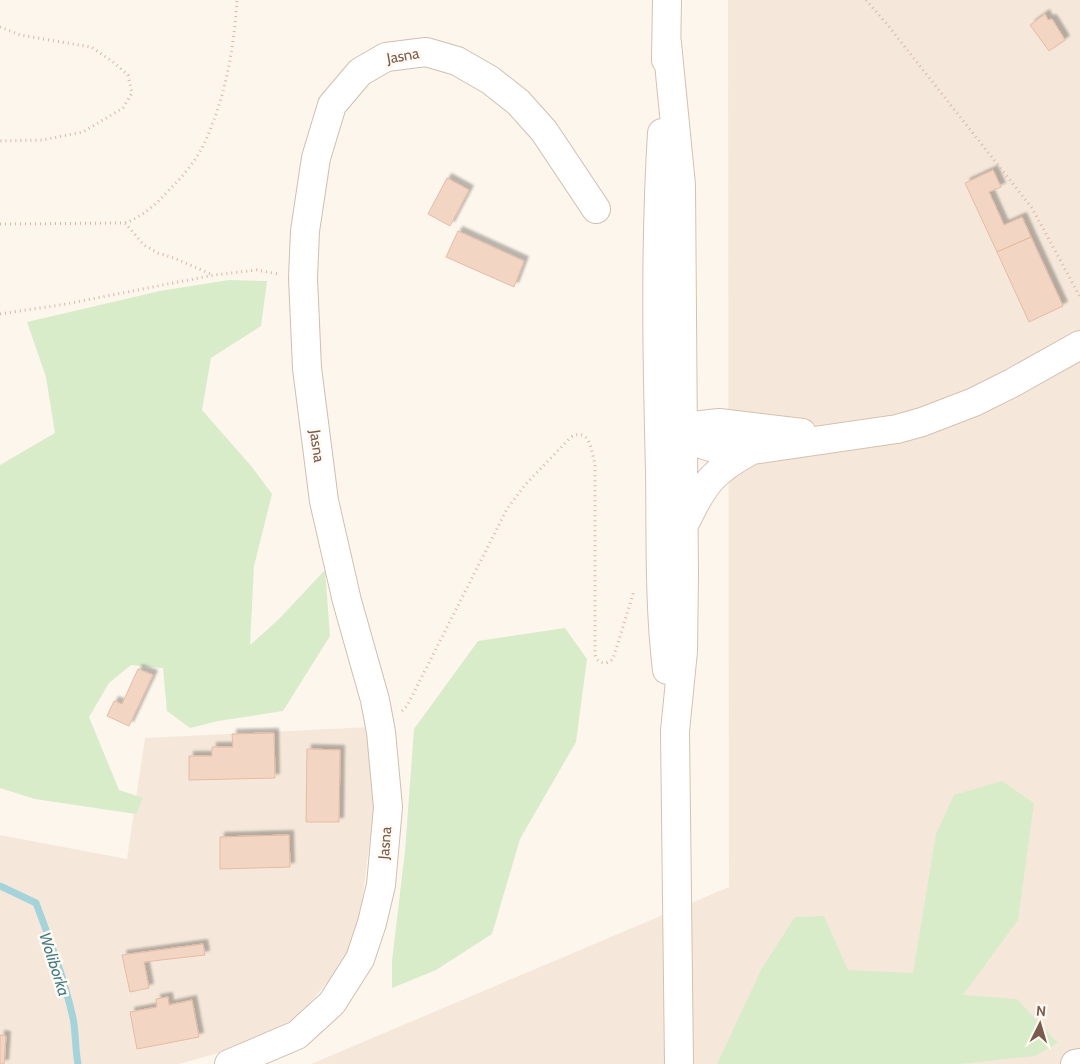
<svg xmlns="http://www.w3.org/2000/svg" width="1080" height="1064" viewBox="0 0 1080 1064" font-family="Cabin,sans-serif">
<defs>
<filter id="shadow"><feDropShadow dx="4.5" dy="-4.5" stdDeviation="1" flood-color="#0004"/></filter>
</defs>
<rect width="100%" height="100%" fill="#fdf6ec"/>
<path fill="#f5e8da" d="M728 0H1080V1064H311L729 887Z
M370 727 378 777 356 948 283 1035 179 1064H0V835L127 859 145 738Z"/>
<path fill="#d8ecc9" d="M229 280 267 281 261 326 211 358 202 410 252 467 272 494 254 566 250 645 278 620 325 570 330 636 283 711 218 721 190 728 167 711 163 668 131 665 109 683 89 717 119 790 143 798 136 814 35 799 0 788V465L55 433 46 377 27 322 160 291Z
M565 628 587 659 576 742 520 839 492 934 436 970 392 988V961L405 851 414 729 478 641Z
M1002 781 1034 803 1018 920 963 995 1017 999 1058 1043 1035 1056 960 1064H717L762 968 795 917 824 916 848 970 913 973 936 834 954 795Z"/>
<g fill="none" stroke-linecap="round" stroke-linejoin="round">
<path stroke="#a5d3da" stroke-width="7" d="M0 886 36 903C50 940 64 978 73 1018 76 1033 75 1049 78 1064"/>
</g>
<path fill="#f3d5c3" stroke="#e6bba3" filter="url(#shadow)" d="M1045 14 1048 20 1052 19 1065 40 1049 51 1030 25Z
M993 170 1001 187 989 192 1004 225 1022 217 1031 237 997 252 965 183Z
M447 178 469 190 450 226 428 214Z
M458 231 524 261 514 287 446 257Z
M1031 237 1063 306 1029 322 997 252Z
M138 669 153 675 129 726 107 716 114 701 122 704Z
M274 733 275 778 189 780V756H212V747H233L232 734Z
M307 749 340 750 339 822H306Z
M289 835 290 867 220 869V837Z
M203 944 205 955 144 962 149 988 130 992 122 955Z
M168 997 169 1005 192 1000 199 1037 137 1049 130 1012 157 1007 156 999Z
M0 1035 6 1036 4 1064H0Z"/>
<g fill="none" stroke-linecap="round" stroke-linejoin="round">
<g stroke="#d1beb0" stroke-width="30">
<path id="minor" d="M229 1064 297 1035 332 1003 360 959 372 923 381 885 388 807 381 732 375 700 347 601 324 501 307 368 303 278 305 231 316 158 332 105 360 72 386 57 426 52 457 61 490 80 518 102 544 131 596 209
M1075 1064 1080 1063"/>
</g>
<g stroke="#d6c0b0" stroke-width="30">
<path id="secondary" d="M667 43 681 185 684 575 683 651 675 731 679 1064
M666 60 667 0
M662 133C655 245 657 358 660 470 661 537 659 604 667 670
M674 420C679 426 683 434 690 438 707 450 733 451 752 450L897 429 922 422 974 402 1012 383 1080 345
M675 442 683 431 693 426 719 423 802 433
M686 521C704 483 714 470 752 450"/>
</g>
<path stroke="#d9b8a5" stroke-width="3" stroke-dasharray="1 4" stroke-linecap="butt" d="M866 0 886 23 1032 208 1080 297
M0 27 20 35 91 47 112 61 128 75 132 93 123 108 83 132 42 140 0 141
M125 223 144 245 158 253 174 258 213 275
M0 224 125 223C145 215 155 205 170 189 183 176 196 161 204 144 225 99 234 49 237 0
M0 314 66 304 214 275 257 270 278 274
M402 711 407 706 507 509 525 485 571 437C590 427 591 450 595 464V655C598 664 606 665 613 659L634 591"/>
<use href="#minor" stroke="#fff" stroke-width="28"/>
<use href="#secondary" stroke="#fff" stroke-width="28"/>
</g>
<g text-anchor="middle" stroke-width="5" stroke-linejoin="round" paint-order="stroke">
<g font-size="15" fill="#7a5c4d" stroke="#fffaf3">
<text transform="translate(403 56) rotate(-10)" y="5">Jasna</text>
<text transform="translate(317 446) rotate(82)" y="5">Jasna</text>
<text transform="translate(385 843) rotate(-85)" y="5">Jasna</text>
</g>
<g font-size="16" font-style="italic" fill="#437c86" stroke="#fffaf3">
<text transform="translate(55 964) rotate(72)" y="6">Woliborka</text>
</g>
</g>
<g transform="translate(1040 1024) rotate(5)" stroke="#fffaf3" stroke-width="4" paint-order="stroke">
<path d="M0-4L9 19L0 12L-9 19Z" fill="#7a5c4d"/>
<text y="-8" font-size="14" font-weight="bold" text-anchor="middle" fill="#7a5c4d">N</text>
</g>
</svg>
